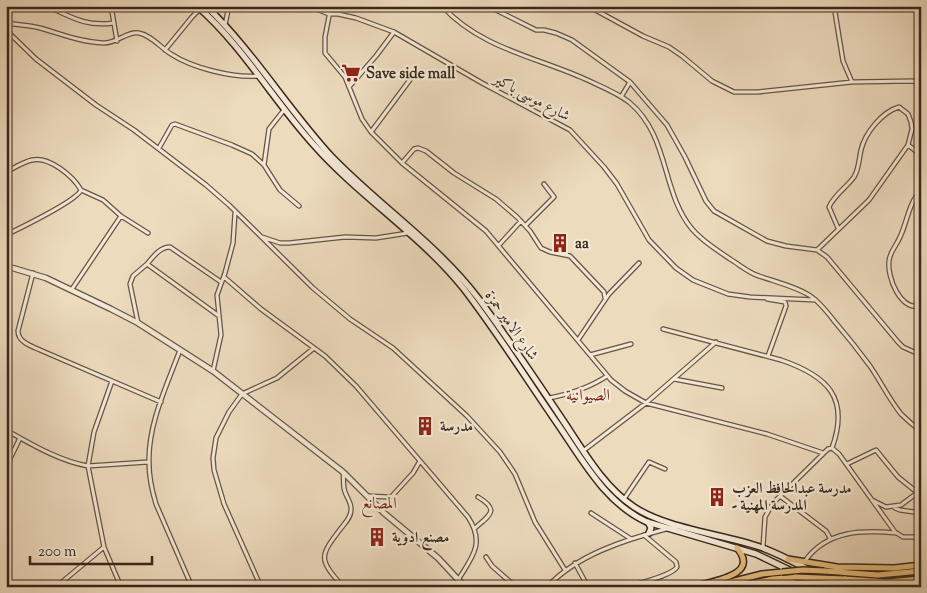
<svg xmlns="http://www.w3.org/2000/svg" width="927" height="593" viewBox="0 0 927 593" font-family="'Sorts Mill Goudy',Amiri,serif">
<rect width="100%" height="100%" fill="#eddbbe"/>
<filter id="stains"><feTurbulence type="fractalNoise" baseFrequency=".004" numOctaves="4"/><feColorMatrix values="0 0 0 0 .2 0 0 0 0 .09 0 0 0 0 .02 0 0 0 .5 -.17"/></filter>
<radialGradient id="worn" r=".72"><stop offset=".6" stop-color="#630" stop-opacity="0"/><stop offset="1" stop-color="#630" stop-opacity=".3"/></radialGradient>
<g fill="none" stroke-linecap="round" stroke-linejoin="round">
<g stroke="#675444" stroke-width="5.5">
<path id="minor" d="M47 6C71 17 86 27 113 23
M111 6 117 41
M309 6 329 14H338L356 18 394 32 482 83 570 130 604 167 617 184 649 240 676 268 693 280 728 294 750 297 815 300
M331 6 325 37V53L345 77 362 119 371 132 402 163 486 231 611 380 625 391 646 403 767 434 823 453
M442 6C480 48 536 57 585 79 600 86 616 92 629 102 670 136 661 192 692 229 703 242 716 249 730 259 740 265 749 273 759 276 776 282 794 286 809 295 819 301 828 313 835 322 847 336 859 351 870 366 881 382 889 399 901 414 907 420 914 426 921 431
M488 6 536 30H544L556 33 572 40 630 82 667 125 685 157 706 201 714 211 767 241 786 246 817 250 827 257 898 342 903 347 921 355
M588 6 643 36 669 47 682 56 712 81 734 92H758L852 82 912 81 921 83
M834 6 843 61 852 82
M267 7 268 6
M6 23C18 25 29 25 40 28 61 34 81 42 103 43 116 44 127 31 139 33 151 35 161 48 171 54 192 68 233 78 258 76
M225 25 229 6
M6 30 36 59 96 105 134 130 206 185 229 205 313 288 350 319 393 348 467 416 500 452 515 474 535 522 565 570
M165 50 192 17 200 9
M349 87 376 56 394 32
M621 97 630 82
M371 132 415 73
M908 145 921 155
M159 148 172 125 175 124 232 145 252 154 264 165 280 190 299 206
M402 163 414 149 418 148 426 151 454 173 496 199 517 217 530 231 541 248 550 252 570 256 604 292 605 298
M264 165 269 129 284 110
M6 172C14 168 23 162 32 160 49 156 73 176 81 190 77 201 20 228 6 235
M921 191C909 201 907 223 900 237 897 245 890 251 889 261 887 277 900 311 921 306
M121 216 148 233
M526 225 554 197 544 184
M262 237 280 243H289L345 237 376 238 408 233
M499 245 521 221
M817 250 869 200 908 145 912 129 911 122 908 114 899 107C882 112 865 133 861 150 859 159 859 169 854 177 847 187 834 195 829 207L838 228
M147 264C153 257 160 247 170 247L221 282
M33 273 18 331C18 342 31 346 40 350L161 402
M224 277 261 309 325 356 356 386 468 517C485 543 473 556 458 580
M72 289 121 216 103 200 81 190
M767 299 785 302 786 306 768 356
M138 323 130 284 133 276 147 264 219 316
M663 329 781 360C828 376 850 398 832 448
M578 340 609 294 639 263
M180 350C167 385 148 424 149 462 149 476 152 491 156 504L192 587
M590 355 631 344
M213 371 221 335 217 295 225 273 233 243 235 213
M674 379 722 388
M112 381 94 432 88 466 104 547 121 587
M549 398C570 394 589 388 607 376
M6 430C31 444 59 461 88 466L148 462
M583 451 646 403 716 342
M847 464 876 450 898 477 918 493
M6 467 20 438
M367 496 389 497 392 496 413 473 420 461
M780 496 826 531 830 538
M624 499 649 462 665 469
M872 500 895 532 903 537H921
M895 508 900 510 921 513
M591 513 631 539
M475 528C490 515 500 510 478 497
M763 547 765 517 773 503 828 449 832 448 839 454 872 500 886 507 901 505 921 490
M486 557 492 566 516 587
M805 561C827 530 862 530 896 533
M575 563 588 587
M56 587 104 547
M261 587 224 504 214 470 213 458 216 438 229 412 242 394 277 378 314 348
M343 587C318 558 319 557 342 527 346 522 351 517 351 510 352 502 345 496 344 488 343 483 344 477 343 472
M547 587C577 555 624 540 666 529
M627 587C638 583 672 576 677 567L676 562 644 535"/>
</g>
<g stroke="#675444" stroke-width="7">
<path id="tertiary" d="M6 266 46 278 111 309 138 323 213 371 343 472 384 513 438 558 465 587"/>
</g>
<g stroke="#3a271b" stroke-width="8">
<path id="secondary" d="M197 6C243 46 273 100 314 145 360 197 421 235 464 289 497 332 526 378 557 423 582 459 605 503 647 522L756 554 825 587
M206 6C253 51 287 108 331 156 378 205 436 243 478 298 508 338 536 380 564 422 584 452 603 486 634 507 667 529 722 534 760 547 788 557 814 573 840 587
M648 522 651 528 649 533"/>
</g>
<g stroke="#3a271b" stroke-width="8">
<path id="primary" d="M788 559 837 567 894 568 921 565
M824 571 878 575 921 571
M844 579 887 582 921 579
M781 580 814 587
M693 587C711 581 761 576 737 548
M711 587 762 574 782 572
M735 587 773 579 795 577
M903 587 921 583"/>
</g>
<use href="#minor" stroke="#f3e8d5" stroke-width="3"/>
<use href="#tertiary" stroke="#f3e8d5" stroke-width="4.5"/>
<use href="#secondary" stroke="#f3e8d5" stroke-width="5"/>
<use href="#primary" stroke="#e6be7f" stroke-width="5"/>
<g stroke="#3a271b" stroke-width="8" stroke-linecap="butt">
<path id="primary-bridge" d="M782 572 803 570 824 571
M795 577 844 579"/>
</g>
<use href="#primary-bridge" stroke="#e6be7f" stroke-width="5"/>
</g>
<defs>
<g id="supermarket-bare" transform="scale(1.5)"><path d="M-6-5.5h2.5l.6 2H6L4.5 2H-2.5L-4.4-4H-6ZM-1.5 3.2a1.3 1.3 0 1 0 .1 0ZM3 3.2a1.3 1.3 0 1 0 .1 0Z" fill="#8f2418" stroke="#f3e8d5" stroke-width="2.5" paint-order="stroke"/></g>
<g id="building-bare" transform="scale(1.5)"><path d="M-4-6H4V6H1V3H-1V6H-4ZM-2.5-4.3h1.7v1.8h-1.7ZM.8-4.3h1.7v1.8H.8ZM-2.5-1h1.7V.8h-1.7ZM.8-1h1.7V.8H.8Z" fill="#8f2418" stroke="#f3e8d5" stroke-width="2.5" paint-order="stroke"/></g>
</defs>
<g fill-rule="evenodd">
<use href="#supermarket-bare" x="351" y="73"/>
<use href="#building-bare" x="560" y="243"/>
<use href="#building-bare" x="425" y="426"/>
<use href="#building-bare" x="717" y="497"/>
<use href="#building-bare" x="377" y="537"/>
</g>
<g text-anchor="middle" stroke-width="4.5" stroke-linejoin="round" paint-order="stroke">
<g font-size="15" font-weight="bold" fill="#3a271b" stroke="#f3e8d5" text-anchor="start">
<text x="366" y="78">Save side mall</text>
<text x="575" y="248">aa</text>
<text x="440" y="431">مدرسة</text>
<text x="732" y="493">مدرسة عبدالحافظ العزب<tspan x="732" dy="17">- المدرسة المهنية</tspan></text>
<text x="392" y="542">مصنع ادوية</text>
</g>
<g font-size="15" fill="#3a271b" stroke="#f3e8d5">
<text transform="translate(532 97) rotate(28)" y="5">شارع موسى باكير</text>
<text transform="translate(512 325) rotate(55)" y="5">شارع الامير حمزة</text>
</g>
<g font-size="16" fill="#7a1f14" stroke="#f3e8d5">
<text x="588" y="400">الصيوانية</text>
<text x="379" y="508">المصانع</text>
</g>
</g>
<rect width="927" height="593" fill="none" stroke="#eddbbe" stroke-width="25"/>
<rect x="8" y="8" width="912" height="578" fill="none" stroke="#3a271b" stroke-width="2.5"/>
<rect x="12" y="12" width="902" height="568" fill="none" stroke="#3a271b"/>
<path d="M30 556v8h122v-8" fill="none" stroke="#3a271b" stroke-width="2.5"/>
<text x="38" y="556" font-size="15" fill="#3a271b" stroke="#f3e8d5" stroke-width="4" paint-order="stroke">200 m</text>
<rect width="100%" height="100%" filter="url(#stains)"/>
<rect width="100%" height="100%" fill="url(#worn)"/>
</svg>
